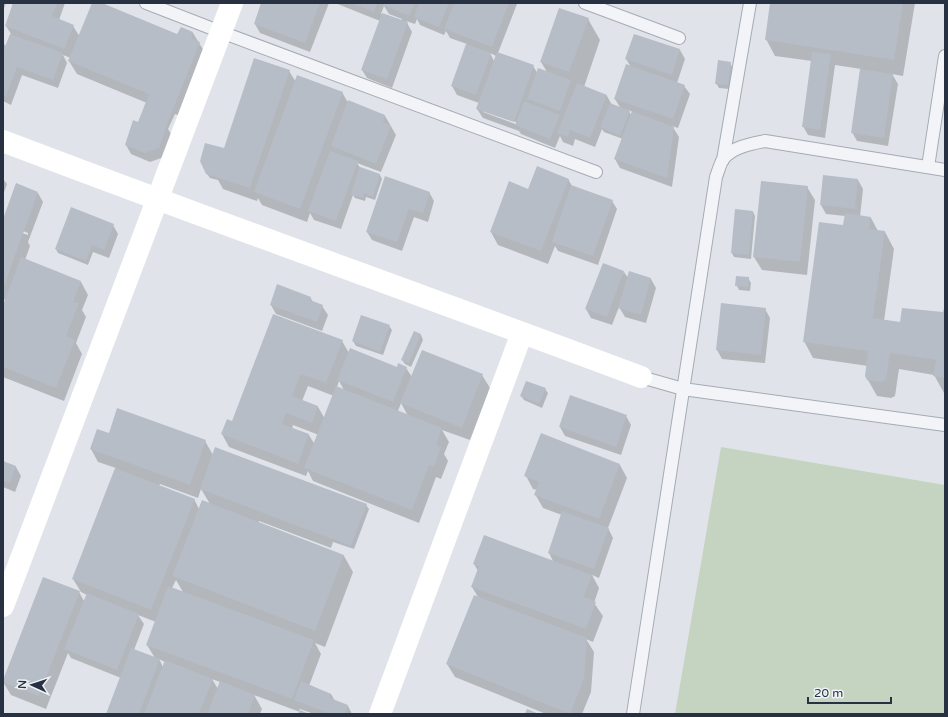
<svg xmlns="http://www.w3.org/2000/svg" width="948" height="717" viewBox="0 0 948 717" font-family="'Varela Round',sans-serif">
<rect width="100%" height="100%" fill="#e0e4ea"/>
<path fill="#c5d4c0" d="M721 447 945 485V714H675Z"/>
<path fill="#0003" fill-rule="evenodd" d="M3 3H6L3 11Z
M8 3H65L59 20 73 26 80 37 93 3H100L178 35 193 33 207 56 182 117 175 114 168 129 171 134 164 157 150 162 131 154 126 145 138 123 147 103 77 74 69 61 71 58 63 55 67 63 58 88 22 75 11 105 3 101V42L6 47 11 34 6 26 14 5Z
M262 3H329L310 52 260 33 255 24Z
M335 3H516L517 4 498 53 533 66 538 74 547 72 541 62 588 19 600 40 584 87 607 96 612 105 621 109 615 99 631 67 626 59 634 35 680 50 685 59 677 83 684 86 690 94 678 128 672 126 679 137 672 187 620 168 615 159 623 139 604 132 602 129 595 147 575 139 573 146 563 142 560 136 555 148 521 134 519 131 483 118 477 109 479 103 457 95 452 86 467 44 450 38 446 31 444 35 420 25 417 19 415 24 406 21 412 32 392 88 367 78 362 70 380 21ZM384 6 389 14 402 19 401 21 381 14ZM490 53 496 56 494 61ZM483 110 519 123 518 125 483 112ZM628 110 633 112 632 116Z
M771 3H915L903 76 892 74 898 84 888 146 857 141 852 132 861 69 835 65 825 138 808 135 803 126 812 61 775 56 766 39Z
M730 63 732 67 730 89 719 88 716 83Z
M289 71 296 82 342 92 348 103 385 116 396 135 381 172 357 163 361 169 380 175 382 179 375 200 366 197 365 201 355 198 353 195 341 229 314 220 310 213 307 222 262 205 258 198 257 201 223 189 218 180 210 178 207 174 225 149Z
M3 179 7 184 3 195Z
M568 179 572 186 612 201 617 209 598 265 558 251 555 246 548 264 498 245 491 232 529 190Z
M858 180 863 189 860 217 871 218 878 231 885 232 894 249 884 321 901 323 944 313 945 305V393H944L934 375 899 369 895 396 891 398 877 396 868 380V366L813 358 804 341 844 226 845 216 826 214 821 205Z
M807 187 815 200 807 275 762 270 754 257Z
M429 192 434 201 428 222 414 217 402 251 372 240 367 232Z
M38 193 43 202 28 242 30 246 25 260 81 282 88 295 82 310 86 317 76 343 82 354 64 401 3 377V306L6 300 3 299V220ZM8 225 28 233V235L8 228Z
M736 210 753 212 755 216 751 259 734 257 732 253Z
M113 225 118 234 109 258 93 252 88 265 58 253 56 249Z
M624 272 628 278 651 279 656 288 646 323 625 317 619 307 612 325 591 318 586 309Z
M748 278 751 283 750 291 739 290 737 286Z
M310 297 313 302 322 306 328 315 322 331 276 314 271 305Z
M765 309 770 318 765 363 722 359 717 350Z
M389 326 392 330 383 355 356 346 353 341Z
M414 332 421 335 423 340 411 367 405 364 402 360Z
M342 341 349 353 397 368H406L412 377 482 375 490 388 470 440 442 430 449 442 444 454 448 461 441 479 436 477 419 523 313 481 308 471 306 476 229 447 222 434 233 423ZM339 381 344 390 337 387ZM308 386 334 396 325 419 318 407 302 401ZM401 403 408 416 398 411ZM293 425 319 435 315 445 309 435 292 429Z
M545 389 548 393 542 408 524 400 521 396Z
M626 416 631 425 621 455 565 436 560 427Z
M109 434 205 441 213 455 366 505 369 509 354 549 333 542 331 548 259 521 258 523 344 556 353 572 325 647 315 643 321 654 309 686 331 694 335 701 348 706 352 714H314L300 709 299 711 306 714H299L300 712 254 695 262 709 260 714H107L121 678 71 658 68 653 46 709 11 695 3 682 79 592 84 601 87 595 81 592 73 579 116 468 98 462 91 449ZM160 484 198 498 201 489 210 504 199 509 194 499 159 486ZM176 580 183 592 172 588ZM138 615 156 622 147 645 155 658 134 650 144 624ZM159 659 165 662 163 667ZM212 679 220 682 218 689Z
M3 462 16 467 21 476 15 492 3 487Z
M620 465 627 478 608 528 613 538 599 578 592 575 599 588 594 603 603 616 593 642 586 639 594 652 591 692 582 714H546L455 677 447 664 478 597 472 587 478 571 474 564 553 561 549 553 562 515 543 508 535 494 537 490 533 489 526 476Z"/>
<path fill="#b6bdc7" d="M13 3H57L52 16 74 25 64 49 5 26Z
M92 3H102L177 34 181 27 193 32 191 38 200 42 167 124 159 148 145 153 125 145 133 120 138 122 149 94 68 61Z
M261 3H320L305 43 254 24Z
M352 3H377L374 12Z
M384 3H415L409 16 383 5Z
M419 3H449L439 27 414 17Z
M454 3H509L492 47 444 29Z
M770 3H903L894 60 765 40Z
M559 8 589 18 569 72 540 62Z
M382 13 408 22 387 79 361 70Z
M10 34 63 53 53 80 17 67 6 96 3 95V52Z
M634 34 680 49 672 75 625 59Z
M466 44 491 53 476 95 451 86Z
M497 52 534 65 514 122 476 109Z
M812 52 831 54 820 130 802 127Z
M254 58 290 70 250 188 206 174 200 161 205 143 224 148Z
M718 60 731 62 728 85 715 84Z
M626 64 685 85 673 119 614 99Z
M538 68 571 80 560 111 527 99Z
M860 69 893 74 884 138 851 133Z
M297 75 343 92 300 209 254 192Z
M577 83 607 95 590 138 570 130 568 137 557 133Z
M348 100 385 115 383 122 391 126 376 164 331 146Z
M524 101 560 115 550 139 515 125Z
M610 103 630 111 620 136 600 127Z
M632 111 674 127 667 178 614 159Z
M330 151 358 161 336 221 308 211Z
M537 166 569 179 541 251 490 232 509 181 528 189Z
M360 167 380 174 373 197 364 193 363 198 351 194Z
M823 175 858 179 855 209 820 205Z
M385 176 430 192 423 213 409 209 397 242 366 232Z
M761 181 808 186 800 262 753 257Z
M16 183 38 192 3 289V219Z
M571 185 613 200 593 256 552 242Z
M71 207 114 224 104 250 92 245 86 261 55 249Z
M735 209 753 211 749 255 731 253Z
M845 213 871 217 869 229 885 231 873 318 900 322 902 308 943 312 945 305V378L933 376 936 360 890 353 886 379 882 382 867 380 865 376 868 351 803 342 819 222 843 225Z
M21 257 81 281 73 302 79 303 66 336 75 340 56 388 3 367V305Z
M603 263 624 271 607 317 585 309Z
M629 271 651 278 641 315 618 308Z
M736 276 749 277 748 287 735 286Z
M277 284 311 297 310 300 323 305 317 322 270 305Z
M721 303 766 308 761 355 716 350Z
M273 314 343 340 326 383 301 374 292 396 318 406 312 423 286 413 282 424 309 434 298 464 221 434 227 419 232 421Z
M361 315 390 325 380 352 352 341Z
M414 331 421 334 409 363 401 360Z
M350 348 397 367 398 363 407 367 393 402 337 380Z
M422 350 483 374 462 428 400 403Z
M526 381 546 388 539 404 520 396Z
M336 386 442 428 436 445 441 447 434 467 429 465 412 510 304 468Z
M570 395 627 415 616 447 559 427Z
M117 408 206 440 190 485 90 449 97 429 109 433Z
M541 433 620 464 599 519 534 495 539 482 524 476Z
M215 447 367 504 351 546 200 489Z
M3 461 16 466 10 483 3 481Z
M115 468 195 499 151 610 72 579Z
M202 500 344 555 315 631 172 576Z
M562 511 609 528 594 569 548 553Z
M484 535 592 575 584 597 596 602 586 629 471 587 479 566 473 564Z
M43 577 80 591 39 696 3 682V680Z
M168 586 314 640 292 699 146 645Z
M87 593 139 614 117 670 64 649Z
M474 595 587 638 584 679 570 714 446 664Z
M131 648 160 659 139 714H106Z
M165 660 213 679 199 714H144Z
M220 681 255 695 248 714H207Z
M301 681 331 694 330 698 348 705 345 714H330L294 700Z
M527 709 539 714H525Z
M300 710 309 714H298Z"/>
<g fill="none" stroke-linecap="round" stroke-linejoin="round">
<g stroke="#a5abb4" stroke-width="14">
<path id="lane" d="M146 3 221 32 596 172
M585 3 679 38
M723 160 750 3
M928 167 945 56
M641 377 683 389 945 425
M633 714 716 177C718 172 720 164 723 159 733 147 750 144 765 141L945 170"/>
</g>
<use href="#lane" stroke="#f3f4f8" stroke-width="12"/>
<path stroke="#fff" stroke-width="22" d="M3 141C215 222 428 297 641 377
M3 606 232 3
M380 714 522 333"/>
</g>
<rect width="948" height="717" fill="none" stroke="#273142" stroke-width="8"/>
<g transform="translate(32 685) rotate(273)" stroke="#eff3f7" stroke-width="3" paint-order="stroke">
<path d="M0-3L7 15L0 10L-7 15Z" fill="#273142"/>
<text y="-6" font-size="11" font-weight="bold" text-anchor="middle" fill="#273142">N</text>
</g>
<path d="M808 697v6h83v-6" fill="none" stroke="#273142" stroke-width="2"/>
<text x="814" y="697" font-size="12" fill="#273142" stroke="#eff3f7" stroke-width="3" paint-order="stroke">20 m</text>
</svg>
